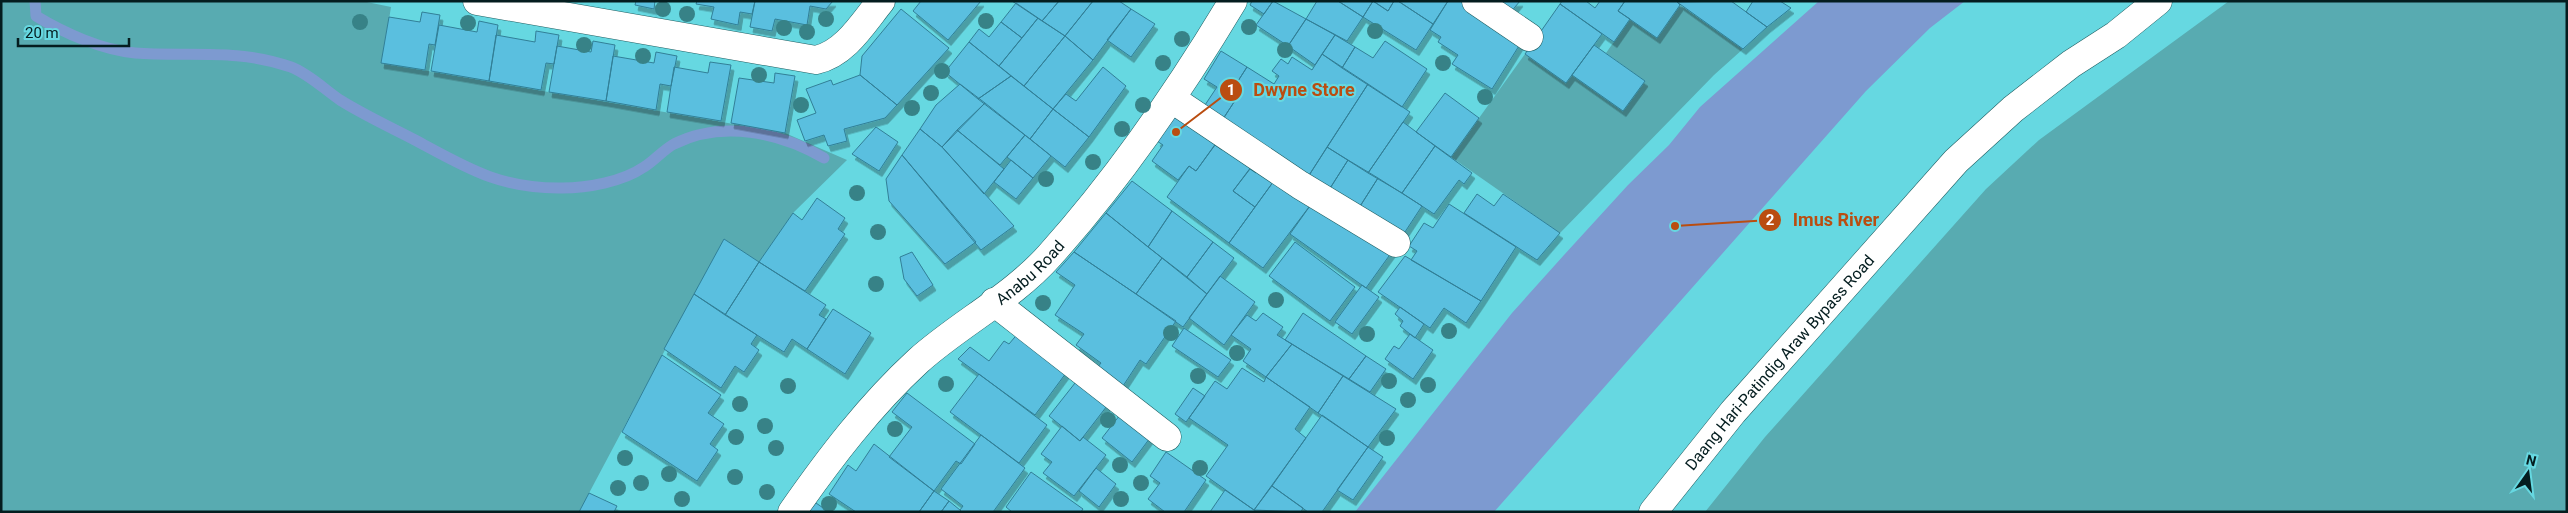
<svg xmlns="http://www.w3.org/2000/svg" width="2568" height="513" viewBox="0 0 2568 513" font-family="Roboto,sans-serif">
<defs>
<filter id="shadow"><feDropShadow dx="3" dy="5.5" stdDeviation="0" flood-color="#0004"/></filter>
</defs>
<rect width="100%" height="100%" fill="#66d8e1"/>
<path fill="#58abb1" d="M1 1H362L391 7 382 63 785 133 847 160 793 213 759 262 724 239 579 512H1Z
M2229 1H2567V512H1705L1765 437 1986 189 2039 140Z
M1680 5 1743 49 1714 75 1560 233 1451 157 1525 54 1566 83 1572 75 1623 111 1645 81 1606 53 1630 19 1657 38Z"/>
<path fill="#7d9ad0" d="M1819 1H1965L1930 28 1866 91 1494 512H1355L1512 313 1564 255 1628 185 1669 145 1700 107Z"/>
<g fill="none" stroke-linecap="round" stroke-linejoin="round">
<path stroke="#7d9ad0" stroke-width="11" d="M35 1 36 16C64 33 102 50 135 53 189 57 236 48 291 67 309 74 324 89 340 100 364 115 390 127 415 140 467 168 500 189 562 188 587 188 622 182 644 167 654 161 663 150 674 144 722 120 779 132 824 158"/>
</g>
<path fill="#5abfdf" stroke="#317f97" filter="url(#shadow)" d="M636 1H655L654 9 635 5Z
M697 1H755L752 14 740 12 738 25 711 19 714 7 696 4Z
M755 1H833L826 9 810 6 807 25 775 19 772 31 750 27Z
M921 1H981L948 40 913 11Z
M1012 1H1059L1042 21Z
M1059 1H1093L1065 36 1042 21Z
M1093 1H1119L1131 9 1093 60 1065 36Z
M1252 1H1273L1264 14 1250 5Z
M1273 1 1306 19 1288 46 1256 25Z
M1317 1H1338L1363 17 1347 41 1306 19Z
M1338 1H1394L1388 11 1373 1 1363 17Z
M1373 1 1388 11 1394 1H1398L1433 24 1416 50 1363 17Z
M1398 1H1448L1433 24Z
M1448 1H1462L1522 41 1492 89 1452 64 1458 55 1438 42 1441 37 1430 30Z
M1494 1H1520L1510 13Z
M1562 1H1586L1595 8 1600 1H1625L1618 11 1630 19 1614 42 1560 4Z
M1625 1H1676L1680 5 1657 38 1618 11Z
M1731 1 1767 27 1743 49 1677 2Z
M1753 1H1780L1791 8 1767 27 1746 12Z
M1016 3 1038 18 1022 38 1001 22Z
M1560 4 1602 34 1566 83 1525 54Z
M901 9 949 48 897 105 860 75 862 56Z
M1131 9 1155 24 1131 57 1107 40Z
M422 12 440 15 435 45 429 44 425 70 381 63 389 17 420 22Z
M1038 18 1065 36 1024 86 999 66Z
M1306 19 1335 35 1315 65 1288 46Z
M479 21 498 25 489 81 431 71 439 25 477 32Z
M1001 22 1022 38 999 66 969 42 979 29 989 37Z
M536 31 559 35 554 64 546 63 541 90 489 81 496 35 535 42Z
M1335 35 1355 47 1342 68 1322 54Z
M1065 36 1093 60 1053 109 1024 86Z
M593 41 615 45 606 101 549 92 557 46 591 52Z
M1385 41 1427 69 1402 107 1342 68 1355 47 1373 58Z
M969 42 1011 76 978 99 945 72Z
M1594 45 1645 81 1623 111 1572 75Z
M1221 51 1247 67 1229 95 1236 99 1223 119 1203 108 1217 87 1204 79Z
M656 52 677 56 671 86 660 84 656 110 606 101 613 56 654 63Z
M1322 54 1368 84 1306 180 1223 119 1236 99 1229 95 1247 67 1274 84 1279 76 1272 71 1281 59 1288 64 1292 57 1312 70Z
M710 62 731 65 721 121 667 112 674 67 708 73Z
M1103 67 1126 86 1089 137 1053 109 1066 94 1076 101Z
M775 73 795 76 785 133 731 123 739 78 774 83Z
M860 75 897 105 885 118 844 129 847 141 828 146 824 135 805 141 797 120 816 113 806 89 831 80 833 85Z
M1011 76 1053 109 1030 139 978 99Z
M960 84 985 103 942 147 920 129 936 105Z
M1368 84 1410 112 1368 173 1327 147Z
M1445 93 1479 118 1451 157 1416 132Z
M985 103 1025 135 1000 165 957 130Z
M1053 109 1089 137 1065 167 1030 139Z
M1178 110 1219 139 1196 171 1189 166 1178 180 1152 161 1163 145 1157 141Z
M1403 122 1435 146 1402 193 1368 173Z
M876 127 898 142 879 171 852 154Z
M920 129 942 147 1014 226 981 250 902 155Z
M957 130 1004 169 984 194 942 147Z
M1025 135 1051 156 1033 178 1007 157Z
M1215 145 1222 150 1226 145 1254 163 1233 191 1255 207 1229 243 1167 197 1189 166 1196 171Z
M1435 146 1472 173 1464 184 1459 180 1434 214 1402 193Z
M1327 147 1348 160 1327 193 1306 180Z
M902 155 976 242 945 264 889 201 886 179Z
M1011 160 1033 178 1016 199 994 182Z
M1348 160 1378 178 1357 211 1327 193Z
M1260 168 1276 178 1255 207 1233 191 1250 169 1256 173Z
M1276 178 1312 203 1263 268 1229 243Z
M1378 178 1422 206 1401 238 1357 211Z
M1132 181 1172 211 1148 247 1106 213Z
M1477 194 1494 206 1503 194 1560 233 1537 260 1464 213Z
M817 198 845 218 838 229 845 234 805 291 759 262 793 213 802 220Z
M1312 203 1394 249 1366 288 1290 234Z
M1449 204 1516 247 1481 301 1411 260 1417 251 1409 246 1424 223 1433 228Z
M1172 211 1213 242 1187 277 1148 247Z
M1106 213 1162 258 1136 294 1074 252Z
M724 239 759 262 725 315 694 294Z
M1213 242 1234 258 1207 294 1187 277Z
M1295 242 1355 287 1330 321 1269 276Z
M912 252 933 285 917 296 904 279 900 257Z
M1074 252 1176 321 1146 364 1140 360 1123 386 1097 368 1101 363 1076 345 1084 334 1055 315 1075 285 1056 272Z
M1405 256 1481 301 1466 323 1444 308 1430 328 1378 292Z
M1162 258 1207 294 1183 327 1136 294Z
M759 262 826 305 819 315 826 319 807 349 792 339 784 352 725 315Z
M1220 276 1255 302 1224 345 1189 318Z
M1362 285 1379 297 1352 334 1335 322Z
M694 294 757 335 751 344 759 350 744 372 735 366 721 388 664 349Z
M1400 307 1424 324 1415 338 1400 326 1403 321 1395 314Z
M833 309 871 333 845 374 807 349Z
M1263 313 1283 327 1277 335 1292 344 1266 377 1243 361 1251 349 1231 335 1247 315 1256 321Z
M1303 313 1366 356 1349 379 1285 340Z
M1184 328 1231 360 1218 377 1172 346Z
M1020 331 1069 369 1035 415 958 359 970 347 989 361 1004 341 1009 344Z
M1410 334 1433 350 1413 379 1385 359 1394 346 1399 349Z
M1292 344 1343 376 1318 413 1266 377Z
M662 355 721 395 708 413 724 424 710 444 718 450 697 481 622 432Z
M1366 356 1386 369 1370 392 1349 379Z
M1242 368 1264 382 1266 377 1310 407 1295 429 1306 438 1254 510 1206 476 1228 445 1189 418 1215 381 1227 389Z
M979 374 1047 425 1019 463 950 412Z
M1343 376 1396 409 1368 447 1318 413Z
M1079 378 1110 402 1080 441 1049 416Z
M1193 388 1205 396 1186 422 1175 414Z
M907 393 975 444 961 464 956 461 934 491 889 457 912 427 892 412Z
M1123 411 1153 434 1132 462 1102 438Z
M1322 415 1368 447 1322 512H1308L1272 486Z
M1062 426 1080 441 1083 437 1106 455 1074 496 1043 473 1052 462 1041 454Z
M981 435 1025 468 993 512H962L960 510 963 506 941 489Z
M874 444 934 491 919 512H856L829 494 848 465 856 471Z
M1368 447 1383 457 1353 500 1337 490Z
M1166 452 1206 480 1184 512H1165L1148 499 1160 483 1150 476Z
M1096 468 1116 484 1099 507 1079 491Z
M1031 472 1083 509 1081 512H1012L1006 507Z
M1272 486 1303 508 1301 512 1254 510Z
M1225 490 1254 510 1257 512H1210Z
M934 491 949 501 941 512H919Z
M589 493 617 506 614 512H579Z
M949 501 960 510 962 512H941Z
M816 503 829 512H808Z"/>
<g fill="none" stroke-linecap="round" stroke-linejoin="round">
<g stroke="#1f5e62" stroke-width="29">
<path id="street" d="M477 1 816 60C845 54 863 23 881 1
M1476 1 1529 37
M1172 99 1300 185 1396 243
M994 302 1167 437"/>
</g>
<g stroke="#1f5e62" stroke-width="29">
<g id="secondary">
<path id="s1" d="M792 512C829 459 870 405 918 361 959 324 1013 297 1050 255 1120 177 1179 91 1233 1"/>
<path id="s2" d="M1653 512 1733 412 1956 161 2013 109 2071 64 2116 35 2158 1"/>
</g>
</g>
<use href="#street" stroke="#fff" stroke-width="28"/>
<use href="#secondary" stroke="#fff" stroke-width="28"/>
</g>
<g fill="#378287">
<circle cx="663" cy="9" r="8"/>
<circle cx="687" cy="14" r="8"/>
<circle cx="826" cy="19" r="8"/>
<circle cx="986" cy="21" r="8"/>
<circle cx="360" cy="22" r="8"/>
<circle cx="468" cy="23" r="8"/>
<circle cx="1249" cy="27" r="8"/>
<circle cx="784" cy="28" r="8"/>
<circle cx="1375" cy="31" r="8"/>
<circle cx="807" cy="32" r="8"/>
<circle cx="1182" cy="39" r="8"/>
<circle cx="584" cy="45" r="8"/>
<circle cx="1285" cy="50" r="8"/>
<circle cx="643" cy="56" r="8"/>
<circle cx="1163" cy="63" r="8"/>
<circle cx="1443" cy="63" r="8"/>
<circle cx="942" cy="71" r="8"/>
<circle cx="759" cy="75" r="8"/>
<circle cx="931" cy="93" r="8"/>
<circle cx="1485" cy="97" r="8"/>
<circle cx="801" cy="105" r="8"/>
<circle cx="1143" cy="105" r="8"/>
<circle cx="912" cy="108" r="8"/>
<circle cx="1122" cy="129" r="8"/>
<circle cx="1093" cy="162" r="8"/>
<circle cx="1046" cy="179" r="8"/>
<circle cx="857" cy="193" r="8"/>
<circle cx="878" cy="232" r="8"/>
<circle cx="876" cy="284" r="8"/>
<circle cx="1276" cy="300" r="8"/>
<circle cx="1043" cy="303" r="8"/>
<circle cx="1449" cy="331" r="8"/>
<circle cx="1171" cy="333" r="8"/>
<circle cx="1367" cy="334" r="8"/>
<circle cx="1237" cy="353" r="8"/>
<circle cx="1198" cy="376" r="8"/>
<circle cx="1389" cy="381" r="8"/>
<circle cx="946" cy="384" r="8"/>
<circle cx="1428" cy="385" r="8"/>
<circle cx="788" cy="386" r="8"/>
<circle cx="1408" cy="400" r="8"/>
<circle cx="740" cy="404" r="8"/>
<circle cx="1108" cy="420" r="8"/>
<circle cx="765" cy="426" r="8"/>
<circle cx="895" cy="429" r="8"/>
<circle cx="736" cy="437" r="8"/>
<circle cx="1387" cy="438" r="8"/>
<circle cx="776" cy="448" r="8"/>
<circle cx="625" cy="458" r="8"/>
<circle cx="1120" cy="465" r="8"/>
<circle cx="1200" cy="468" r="8"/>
<circle cx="669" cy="474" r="8"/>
<circle cx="735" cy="477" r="8"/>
<circle cx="641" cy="483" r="8"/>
<circle cx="1141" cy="483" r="8"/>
<circle cx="618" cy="488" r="8"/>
<circle cx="767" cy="492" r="8"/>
<circle cx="682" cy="499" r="8"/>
<circle cx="1121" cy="499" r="8"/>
<circle cx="829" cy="504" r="8"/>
</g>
<g text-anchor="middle" stroke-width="4" stroke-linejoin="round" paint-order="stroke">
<g font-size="16" fill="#041d1f" stroke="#66d8e1">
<text dy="6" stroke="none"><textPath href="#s1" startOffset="340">Anabu Road</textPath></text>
<text dy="6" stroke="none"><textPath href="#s2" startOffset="196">Daang Hari-Patindig Araw Bypass Road</textPath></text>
</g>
</g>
<path fill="none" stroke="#ba4d10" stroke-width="2" d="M1176 132L1231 90M1675 226L1770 220"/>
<g fill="#ba4d10" stroke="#66d8e1" stroke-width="2">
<circle cx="1176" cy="132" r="5"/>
<circle cx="1675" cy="226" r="5"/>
<circle cx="1231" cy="90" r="12"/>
<circle cx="1770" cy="220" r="12"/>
</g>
<g font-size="15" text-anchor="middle" font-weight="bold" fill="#fff">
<text x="1231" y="95">1</text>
<text x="1770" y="225">2</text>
</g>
<g font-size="18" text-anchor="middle" font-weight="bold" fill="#ba4d10" stroke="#66d8e1" stroke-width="4" stroke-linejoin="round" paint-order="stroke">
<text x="1304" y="96">Dwyne Store</text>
<text x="1836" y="226">Imus River</text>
</g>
<rect width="2568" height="513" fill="none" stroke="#041d1f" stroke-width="5"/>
<g transform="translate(2528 473) rotate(14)" stroke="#66d8e1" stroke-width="4" paint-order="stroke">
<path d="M0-4L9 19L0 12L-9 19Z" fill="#041d1f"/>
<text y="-8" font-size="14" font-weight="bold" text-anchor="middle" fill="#041d1f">N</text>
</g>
<path d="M18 38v8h111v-8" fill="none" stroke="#041d1f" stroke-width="2.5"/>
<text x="25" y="38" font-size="15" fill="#041d1f" stroke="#66d8e1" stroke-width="4" paint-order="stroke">20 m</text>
</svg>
